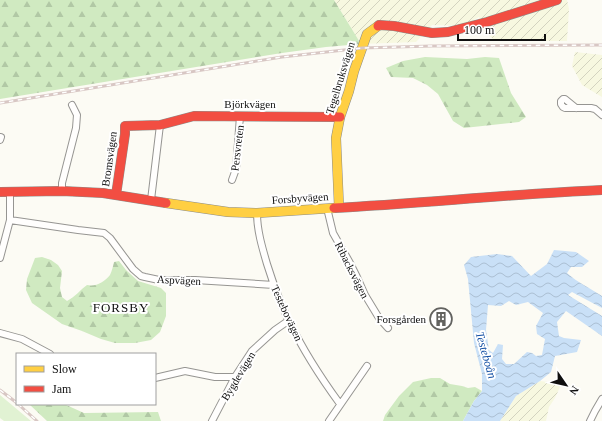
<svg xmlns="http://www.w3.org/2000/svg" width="602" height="421" viewBox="0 0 602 421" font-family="Georgia,serif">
<defs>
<pattern id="farmland-furrows" width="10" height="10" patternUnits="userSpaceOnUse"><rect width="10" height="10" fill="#f7f8e0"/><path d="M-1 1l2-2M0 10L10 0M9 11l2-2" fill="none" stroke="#d3d3bf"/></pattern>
<pattern id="forest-firs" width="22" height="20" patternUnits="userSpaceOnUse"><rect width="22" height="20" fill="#d0eac1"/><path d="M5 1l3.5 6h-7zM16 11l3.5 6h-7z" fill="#b1c8a5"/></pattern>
<pattern id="water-waves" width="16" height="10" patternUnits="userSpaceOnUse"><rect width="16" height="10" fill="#c9e0f7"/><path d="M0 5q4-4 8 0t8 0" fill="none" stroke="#abbfd3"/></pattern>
</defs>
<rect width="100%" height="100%" fill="#fcfbf4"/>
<path fill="url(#farmland-furrows)" d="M334 0H567L569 9 567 41H495L484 31 479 17 463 26 432 25 416 42 361 44Z
M575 52 602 55V97L582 85 572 66Z
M540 381 548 382 559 381 560 387 555 398 549 407 546 421H500L516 396Z"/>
<path fill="#e1f2d3" d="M0 395 31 421H4L0 418Z"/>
<path fill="url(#forest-firs)" d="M0 0H334L361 44 326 47 282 53 0 99Z
M425 57 467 59 485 57 499 58 511 93 526 117 519 122 464 128 453 121 438 94 427 85 413 78 391 77 386 68 403 61Z
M42 257 51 260 58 265 62 271 60 288 62 297 67 301C75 297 80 290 87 285 96 287 104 282 110 275 112 271 113 266 114 262L119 261 126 270 138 281 161 288 166 293V316L160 332 151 340 135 343H115L101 339 82 331 62 324 32 303 26 290 27 279 35 258Z
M431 378H440L450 384 462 386 468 388 475 387 482 391 474 401 463 421H383L385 415 399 396 413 382Z
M29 404H64L84 413 158 412 161 421H47Z"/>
<path fill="url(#water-waves)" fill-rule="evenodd" d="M554 250 576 252 589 261 582 267H571L567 273C578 283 590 288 602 296V308L572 292 568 295 602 316V336L566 311 557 322 559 336 564 338 581 340 577 352 555 356 551 372 540 381 516 396 500 421H463L474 401 482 391V374L474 343 468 279 464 265 471 257 497 254 512 256 531 276 547 264ZM509 301 516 305 528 302 543 313 536 326 537 334 545 339 542 355 536 356 532 353 527 352 514 364H506L502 359 503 345 498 344 493 353 489 350 486 330 488 305 501 306Z"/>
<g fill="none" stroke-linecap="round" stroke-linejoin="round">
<g stroke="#969592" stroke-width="8">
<path id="street" d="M576 108 565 99H563L561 101V104L563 107 565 108H591L595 109 602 115
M0 140 1 137
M232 180 236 169 240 116
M62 191V183L76 128 77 115 72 105
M151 200 160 125
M327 208 333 233 350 263 357 277 365 295 379 318 388 328
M257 213C257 230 262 247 267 264 273 283 280 303 289 321 303 350 321 378 340 404
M10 220 78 230 104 233 110 238 133 269 141 276 145 277 159 280H195L274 285
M0 258 10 220V195L11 192
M0 333 22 339 50 354
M155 378 185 371 215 377H235
M212 421 235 377 252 351 275 330 288 321
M329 421 367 366
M590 421 595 411 602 399"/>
</g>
<g stroke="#8c8c89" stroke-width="10">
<path id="slow" d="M166 203 228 212 257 213 334 208
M339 207 336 138 340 117 349 91 354 71 367 34 378 26"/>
</g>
<g stroke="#8c8c89" stroke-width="10">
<path id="jam" d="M378 26 379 25 394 26 432 33 448 32 487 22 557 0
M0 192 62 191 103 193 166 203
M116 195 125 134V126L160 125 194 116 340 117
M334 208C424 203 513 194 602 190"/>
</g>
<use href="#street" stroke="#fffefd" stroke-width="6"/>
<use href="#slow" stroke="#ffcf43" stroke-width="9"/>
<use href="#jam" stroke="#f24e42" stroke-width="9"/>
<g stroke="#d8c7c4" stroke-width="3">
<path id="rail" d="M0 103 282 57 362 48 432 46 602 45
M0 390 17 403
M18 404 37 421"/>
</g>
<use href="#rail" stroke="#fff" stroke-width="1.5" stroke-dasharray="4.5" stroke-linecap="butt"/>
</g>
<defs>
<g id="building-ring" transform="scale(1.15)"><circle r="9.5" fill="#fff" stroke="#62625f" stroke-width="1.5"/><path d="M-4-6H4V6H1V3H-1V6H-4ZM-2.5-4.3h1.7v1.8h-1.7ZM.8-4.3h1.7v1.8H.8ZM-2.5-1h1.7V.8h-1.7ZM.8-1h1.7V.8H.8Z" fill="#62625f"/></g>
</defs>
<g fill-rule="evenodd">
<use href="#building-ring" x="441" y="319"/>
</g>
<g text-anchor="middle" stroke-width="4" stroke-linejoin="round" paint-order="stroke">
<g font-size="11" fill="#0f0f0f" stroke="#fff">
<text transform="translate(340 78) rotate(-73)" y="4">Tegelbruksvägen</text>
<text x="250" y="108">Björkvägen</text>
<text transform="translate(237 148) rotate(-83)" y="4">Persvreten</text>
<text transform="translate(109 159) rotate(-82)" y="4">Bromsvägen</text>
<text transform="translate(300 198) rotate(-4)" y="4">Forsbyvägen</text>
<text transform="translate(352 270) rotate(63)" y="4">Ribacksvägen</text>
<text transform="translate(179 280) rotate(3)" y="4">Aspvägen</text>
<text transform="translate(287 313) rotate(65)" y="4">Testebovägen</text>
<text transform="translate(238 376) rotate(-59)" y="4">Bygdevägen</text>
</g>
<g font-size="11" fill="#0f0f0f" stroke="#fff" text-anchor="end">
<text x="426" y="323">Forsgården</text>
</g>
<g font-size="12" font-style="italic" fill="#1450a4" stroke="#fff">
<text transform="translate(486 355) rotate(74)" y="4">Testeboån</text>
</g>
<g font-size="13" letter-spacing="1" fill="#0f0f0f" stroke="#fff">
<text x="121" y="312">FORSBY</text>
</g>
</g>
<rect x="16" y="353" width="140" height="52" fill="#ffffff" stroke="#9f9f9f"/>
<rect x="24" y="366" width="20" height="6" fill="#ffcf43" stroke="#9f9f9f"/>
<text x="52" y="373" font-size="12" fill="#0f0f0f">Slow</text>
<rect x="24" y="386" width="20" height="6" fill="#f24e42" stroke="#9f9f9f"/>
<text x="52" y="393" font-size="12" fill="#0f0f0f">Jam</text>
<g transform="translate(566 385) rotate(124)" stroke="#ffffff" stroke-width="3" paint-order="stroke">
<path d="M0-3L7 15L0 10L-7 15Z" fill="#0f0f0f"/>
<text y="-6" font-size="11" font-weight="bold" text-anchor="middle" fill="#0f0f0f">N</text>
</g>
<path d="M458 34v6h87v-6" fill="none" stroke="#0f0f0f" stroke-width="2"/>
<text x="464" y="34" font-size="12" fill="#0f0f0f" stroke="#ffffff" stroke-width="3" paint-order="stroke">100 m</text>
</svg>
